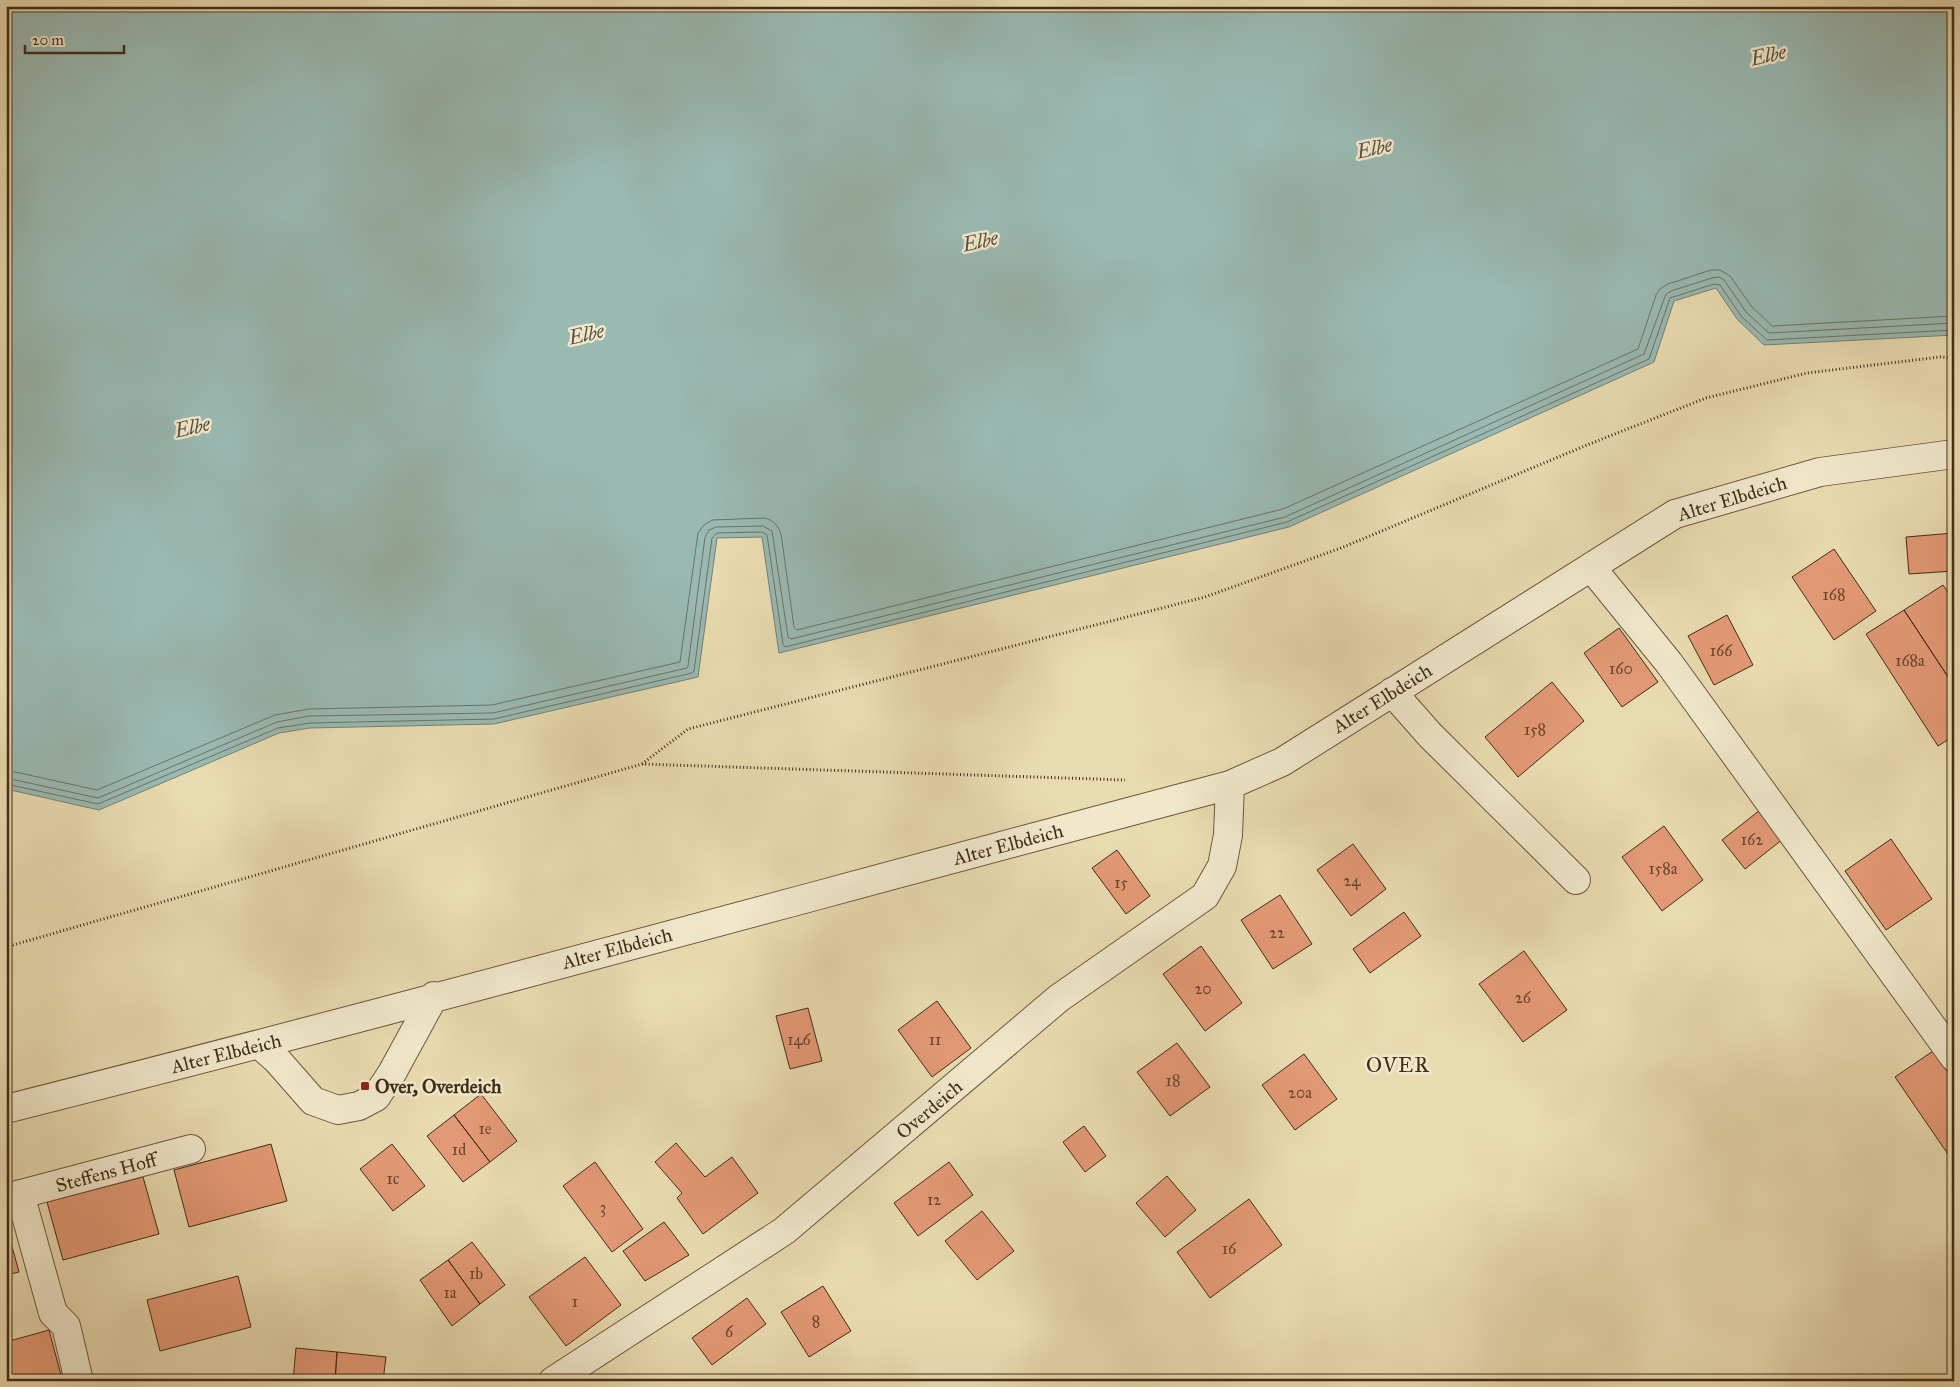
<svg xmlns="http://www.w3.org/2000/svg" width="1960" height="1387" viewBox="0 0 1960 1387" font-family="'IM FELL Great Primer',serif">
<rect width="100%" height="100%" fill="#e9dbb0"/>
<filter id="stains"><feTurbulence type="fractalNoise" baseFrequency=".004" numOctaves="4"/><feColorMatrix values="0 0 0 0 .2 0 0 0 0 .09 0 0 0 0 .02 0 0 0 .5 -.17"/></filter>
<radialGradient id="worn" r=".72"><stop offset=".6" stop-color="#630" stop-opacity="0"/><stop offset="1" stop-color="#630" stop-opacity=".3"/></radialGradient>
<path fill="#99b9b2" stroke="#768174" d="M6 6H1954V335L1764 345 1737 319 1716 288 1674 301 1654 362 1289 527 779 653 762 537 717 538 698 677 494 724 310 728 279 733 99 810 6 789Z"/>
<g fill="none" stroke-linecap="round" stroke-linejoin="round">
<path stroke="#6e7265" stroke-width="1" d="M6 770 97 790 275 715 309 709 492 705 680 662 698 533 704 525 712 520 764 518C773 520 778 525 781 534L794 627 797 630 1283 509 1638 349 1656 295 1660 289 1668 284 1711 270H1720L1730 276 1752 307 1772 326 1954 316
M6 778 98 798 277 722 309 716 493 713 687 668 688 666 705 537 709 530 716 527 763 526 772 531 788 637 791 639 1285 517 1644 354 1666 294 1671 291 1712 278 1719 277 1724 280 1746 312 1769 333 1954 323
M6 784 98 804 278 728 310 723 494 719 692 673 694 671 712 538 717 533 762 532 767 535 783 644 785 647 1287 522 1649 359 1670 298 1714 284 1720 285 1741 316 1767 340 1954 330"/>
</g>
<path fill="#e39975" stroke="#422c18" d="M1954 533V571L1909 574 1906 537Z
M1834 549 1876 611 1834 640 1792 577Z
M1943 585 1954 601V686L1904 610Z
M1904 610 1954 686V736L1938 746 1866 634Z
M1727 615 1753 665 1714 685 1688 636Z
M1619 628 1658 682 1622 707 1584 653Z
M1552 682 1584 721 1518 777 1485 737Z
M1760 810 1783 839 1745 869 1722 840Z
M1664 826 1703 880 1662 911 1622 857Z
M1891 839 1932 899 1886 930 1845 871Z
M1353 844 1386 889 1351 916 1317 870Z
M1117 850 1150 896 1126 914 1092 868Z
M1280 895 1312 944 1273 969 1241 920Z
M1404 912 1421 936 1370 973 1353 949Z
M1201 946 1242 1003 1205 1031 1163 974Z
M1524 951 1567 1010 1523 1042 1479 984Z
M937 1001 971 1048 932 1077 898 1030Z
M808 1008 822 1061 790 1069 776 1016Z
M1177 1043 1210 1087 1170 1116 1137 1072Z
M1933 1051 1954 1081V1163L1895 1077Z
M1304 1054 1337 1099 1295 1130 1262 1085Z
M481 1094 517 1141 490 1162 454 1115Z
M454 1115 490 1162 463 1182 427 1136Z
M1084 1126 1106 1156 1085 1172 1063 1142Z
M676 1143 705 1177 732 1157 758 1193 703 1234 677 1198 682 1193 655 1162Z
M271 1144 287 1201 189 1227 174 1170Z
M392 1144 425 1186 393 1211 360 1169Z
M595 1162 643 1229 612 1252 563 1186Z
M949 1162 973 1195 918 1236 894 1203Z
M1167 1176 1196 1210 1165 1237 1136 1203Z
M143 1177 159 1234 63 1260 47 1202Z
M1249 1199 1282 1245 1210 1298 1177 1252Z
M982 1211 1014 1251 977 1280 945 1241Z
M664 1222 689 1255 645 1281 623 1251Z
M6 1224 19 1272 6 1275Z
M472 1242 505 1285 480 1304 448 1260Z
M585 1257 621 1305 566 1346 529 1297Z
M448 1260 480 1304 452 1326 420 1280Z
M238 1276 251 1327 160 1351 147 1300Z
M823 1286 851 1331 809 1357 781 1312Z
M747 1298 766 1324 712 1365 692 1338Z
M49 1330 62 1379 56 1381H6V1342Z
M296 1348 337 1352 335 1381H293Z
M337 1352 386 1357 383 1381H335Z"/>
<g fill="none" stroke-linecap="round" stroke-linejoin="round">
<g stroke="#6c583e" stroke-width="30">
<path id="minor" d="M1591 567 1669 663 1954 1057
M1392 692 1430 735 1576 880
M260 1045 277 1060 313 1101 338 1110 359 1106 376 1097 392 1073 434 996
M6 1109C415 1006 822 893 1230 785L1282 762 1675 514 1820 472 1954 454
M20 1194 53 1313 66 1326 79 1381
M6 1198 191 1149
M553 1381 784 1231 1059 998 1205 896 1222 866 1228 835 1230 785"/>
</g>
<path stroke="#422c18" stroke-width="3" stroke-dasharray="1 2.5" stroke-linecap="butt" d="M642 764 688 729 1205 597 1341 548 1587 445 1706 398 1807 373 1940 357 1954 358
M6 947 642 764 1125 780"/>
<use href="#minor" stroke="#f1e8cc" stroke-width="28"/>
</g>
<rect fill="#8f2418" stroke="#f1e8cc" stroke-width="2" x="360" y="1081" width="10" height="10" rx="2.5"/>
<g text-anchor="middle" stroke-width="5" stroke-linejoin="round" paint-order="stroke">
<g font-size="16" fill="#6a472f">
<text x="1834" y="600">168</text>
<text x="1721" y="656">166</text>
<text x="1910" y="666">168a</text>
<text x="1621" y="674">160</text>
<text x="1535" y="735">158</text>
<text x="1752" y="845">162</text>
<text x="1663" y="874">158a</text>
<text x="1352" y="886">24</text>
<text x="1121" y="888">15</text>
<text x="1277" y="938">22</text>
<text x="1203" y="994">20</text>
<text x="1523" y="1003">26</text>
<text x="799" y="1045">146</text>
<text x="935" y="1045">11</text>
<text x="1173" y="1086">18</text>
<text x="1300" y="1098">20a</text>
<text x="485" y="1134">1e</text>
<text x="459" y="1155">1d</text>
<text x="393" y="1184">1c</text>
<text x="934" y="1205">12</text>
<text x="603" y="1213">3</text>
<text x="1229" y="1254">16</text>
<text x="476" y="1279">1b</text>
<text x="450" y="1298">1a</text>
<text x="575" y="1307">1</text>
<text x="816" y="1327">8</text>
<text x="729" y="1337">6</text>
</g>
<g font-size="19" fill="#422c18" stroke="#f1e8cc">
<text transform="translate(1732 498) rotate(-17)" y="7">Alter Elbdeich</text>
<text transform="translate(1382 698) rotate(-32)" y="7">Alter Elbdeich</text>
<text transform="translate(1008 844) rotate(-15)" y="7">Alter Elbdeich</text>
<text transform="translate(617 948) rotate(-15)" y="7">Alter Elbdeich</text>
<text transform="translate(226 1053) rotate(-14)" y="7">Alter Elbdeich</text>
<text transform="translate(929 1109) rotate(-40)" y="7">Overdeich</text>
<text transform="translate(106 1172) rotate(-15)" y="7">Steffens Hoff</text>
</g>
<g font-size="19" font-weight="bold" fill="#422c18" stroke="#f1e8cc" text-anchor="start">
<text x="375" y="1093">Over, Overdeich</text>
</g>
<g font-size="20" font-style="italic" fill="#584f3e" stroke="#f1e8cc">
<text transform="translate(1768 55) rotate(-13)" y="7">Elbe</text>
<text transform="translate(1374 148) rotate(-13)" y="7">Elbe</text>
<text transform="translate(980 241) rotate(-13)" y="7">Elbe</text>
<text transform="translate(586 334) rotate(-13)" y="7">Elbe</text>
<text transform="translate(192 427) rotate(-13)" y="7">Elbe</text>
</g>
<g font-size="21" letter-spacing="1" fill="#422c18" stroke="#f1e8cc">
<text x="1398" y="1072">OVER</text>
</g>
</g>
<rect width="1960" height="1387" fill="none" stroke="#e9dbb0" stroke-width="25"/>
<rect x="8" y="8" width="1945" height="1372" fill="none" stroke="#422c18" stroke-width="2.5"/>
<rect x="12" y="12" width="1935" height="1362" fill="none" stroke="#422c18"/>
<path d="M25 45v8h99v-8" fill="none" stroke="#422c18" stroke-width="2.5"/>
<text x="32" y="45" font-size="15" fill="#422c18" stroke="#f1e8cc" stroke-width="4" paint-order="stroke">20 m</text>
<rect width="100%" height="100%" filter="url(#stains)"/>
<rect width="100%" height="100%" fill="url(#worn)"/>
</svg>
